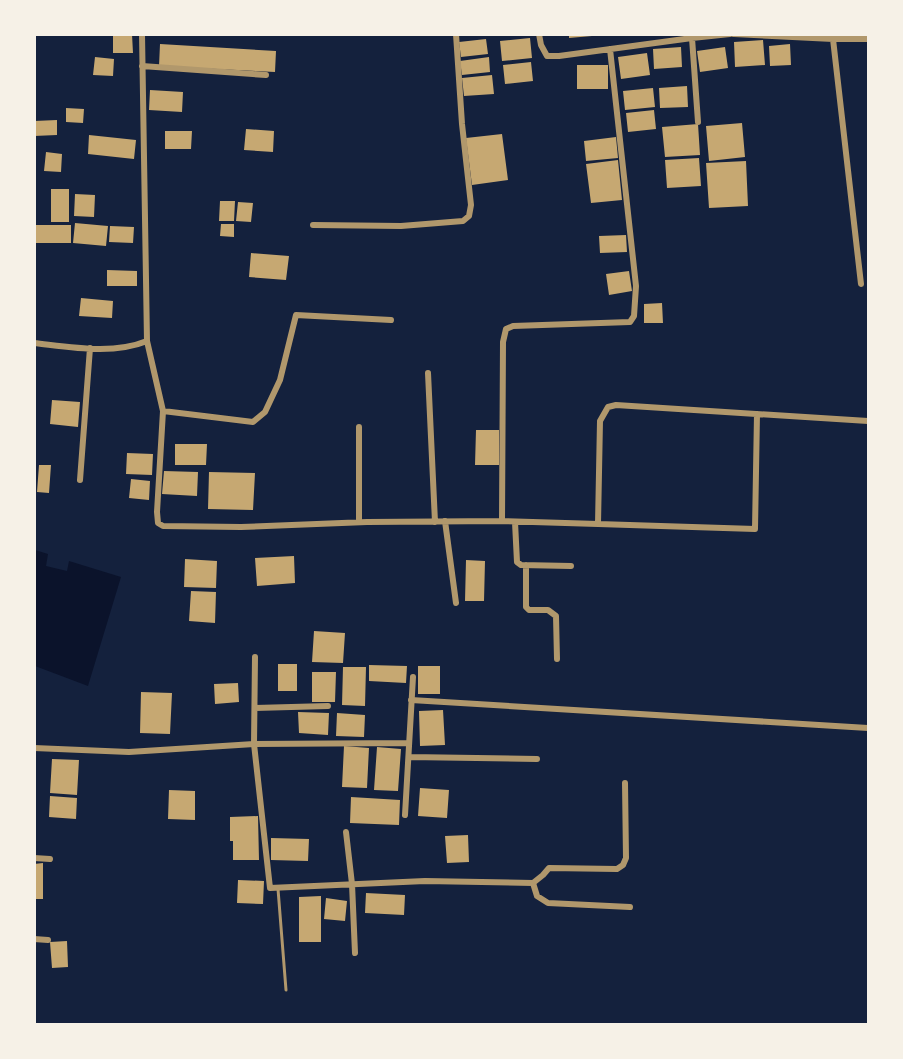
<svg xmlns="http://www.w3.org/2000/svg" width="903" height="1059" viewBox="0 0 903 1059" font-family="'Space Grotesk',sans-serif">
<rect width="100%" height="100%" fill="#14213d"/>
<path fill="#0b132b" d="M35 550 48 554 46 566 67 571 69 561 121 577 88 686 35 666Z"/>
<path fill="#c6a872" d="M113 34H132L133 53H113Z
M569 34H592V36L569 38Z
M530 38 532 58 502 61 500 41Z
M486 39 488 54 461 57 459 42Z
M763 40 765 65 735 67 734 42Z
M160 44 276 51 275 72 159 66Z
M790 44 791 65 770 66 769 46Z
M681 47 682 67 654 69 653 49Z
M725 47 728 68 700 72 697 51Z
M647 53 650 75 621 79 618 57Z
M95 57 114 59 113 76 93 75Z
M489 57 490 72 462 75 460 61Z
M531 62 533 81 505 84 503 65Z
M577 65H608V89H577Z
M492 75 494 94 464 96 462 78Z
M687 86 688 107 660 108 659 88Z
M653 88 655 107 625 110 623 91Z
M150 90 183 92 182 112 149 110Z
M66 108 84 109 83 123 66 122Z
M654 110 656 129 628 132 626 113Z
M57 120V135L34 136V121Z
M742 123 745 157 709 161 706 126Z
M698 124 700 155 665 157 662 127Z
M246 129 274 131 273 152 244 150Z
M165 131H192L191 149H165Z
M502 134 508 180 472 185 466 138Z
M89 135 136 140 134 159 88 154Z
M616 137 618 158 586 161 584 141Z
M46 152 62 154 61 172 44 171Z
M699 158 701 186 667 188 665 160Z
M618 160 622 200 591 203 586 164Z
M746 161 748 206 709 208 706 163Z
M51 189H69V222H51Z
M75 194 95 195 94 217 74 216Z
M220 201H235L234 221H219Z
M238 202 253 203 251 222 236 221Z
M75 223 108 226 106 246 73 243Z
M221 224H234V237L220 236Z
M34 225H71V243H34Z
M110 226 134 227 133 243 109 242Z
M626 235 627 252 600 253 599 236Z
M251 253 289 256 286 280 249 277Z
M107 270 137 271V286H107Z
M629 271 632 291 609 295 606 274Z
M81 298 113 301 112 318 79 316Z
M662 303 663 323H644V304Z
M52 400 80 402 78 427 50 424Z
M476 430H499V465H475Z
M175 444H207L206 465H175Z
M127 453 153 454 152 475 126 474Z
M39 465H51L49 493 37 492Z
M164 471 198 472 197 496 162 494Z
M209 472 255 473 253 510 208 509Z
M131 479 150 481 149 500 129 498Z
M294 556 295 583 257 586 255 558Z
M185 559 217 561 216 588 184 587Z
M466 560 485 561 484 601H465Z
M191 591 216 592 215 623 189 621Z
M314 631 345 633 343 663 312 662Z
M278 664H297V691H278Z
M369 665 407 666 406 683 369 681Z
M418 666H440V694H418Z
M343 667H366L365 706 342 705Z
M312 672H336L335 702H312Z
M238 683 239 702 215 704 214 684Z
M141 692 172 693 170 734 140 733Z
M443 710 445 745 420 746 419 711Z
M298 712 329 713 328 735 299 733Z
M337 713 365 715 364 737 336 736Z
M344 746 369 748 367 788 342 787Z
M377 747 401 749 398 791 374 790Z
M52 759 79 760 77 795 50 793Z
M420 788 449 790 447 818 418 816Z
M169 790 195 791V820L168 819Z
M50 796 77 798 76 819 49 817Z
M351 797 400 800 399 825 350 823Z
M258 816 259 860H233V841H230V817Z
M468 835 469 862 447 863 445 836Z
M271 838 309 839 308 861 271 860Z
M43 863V899H34V864Z
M238 880 264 881 263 904 237 903Z
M366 893 405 895 404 915 365 913Z
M321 896V942H299V897Z
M326 898 347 901 345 921 324 919Z
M67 941 68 967 52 968 50 942Z"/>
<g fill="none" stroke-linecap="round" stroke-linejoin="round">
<path stroke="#b1986c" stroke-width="3" d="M278 889 286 990"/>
<path stroke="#b1986c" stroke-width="6" d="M539 34 541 45 547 56H559L692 38 730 34
M734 34 833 39H868
M692 38 698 122
M833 39 861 284
M142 66 266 75
M313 225 401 226 463 221 469 216 471 205 462 124 456 34
M147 341 163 411 253 422 265 412 280 380 296 315 391 320
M34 343C70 347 113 355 147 341L142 34
M428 373 435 522
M163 411 157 512 158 523 163 526 241 527 367 522 502 521 503 342 506 329 513 326 630 322 634 316 636 286 610 49
M359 427V522
M80 480 90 348
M445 521 456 603
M502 521 598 524 600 421 608 407 616 405 868 421
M515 522 517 562 521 565 571 566
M598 524 755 529 757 414
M526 565V607L529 610H548L556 616 557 659
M255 657 254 744 270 888 425 881 533 883 543 875 549 868 617 869 623 865 626 858 625 783
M411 700 868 728
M255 708 328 706
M34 748 129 752 254 744 409 743
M409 757 537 759
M405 815 413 677
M346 832 352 884 355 953
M34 858 50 859
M533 883 537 896 548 903 630 907
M34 939 48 940"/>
</g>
<rect width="903" height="1059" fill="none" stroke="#f6f1e7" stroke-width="72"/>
</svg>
